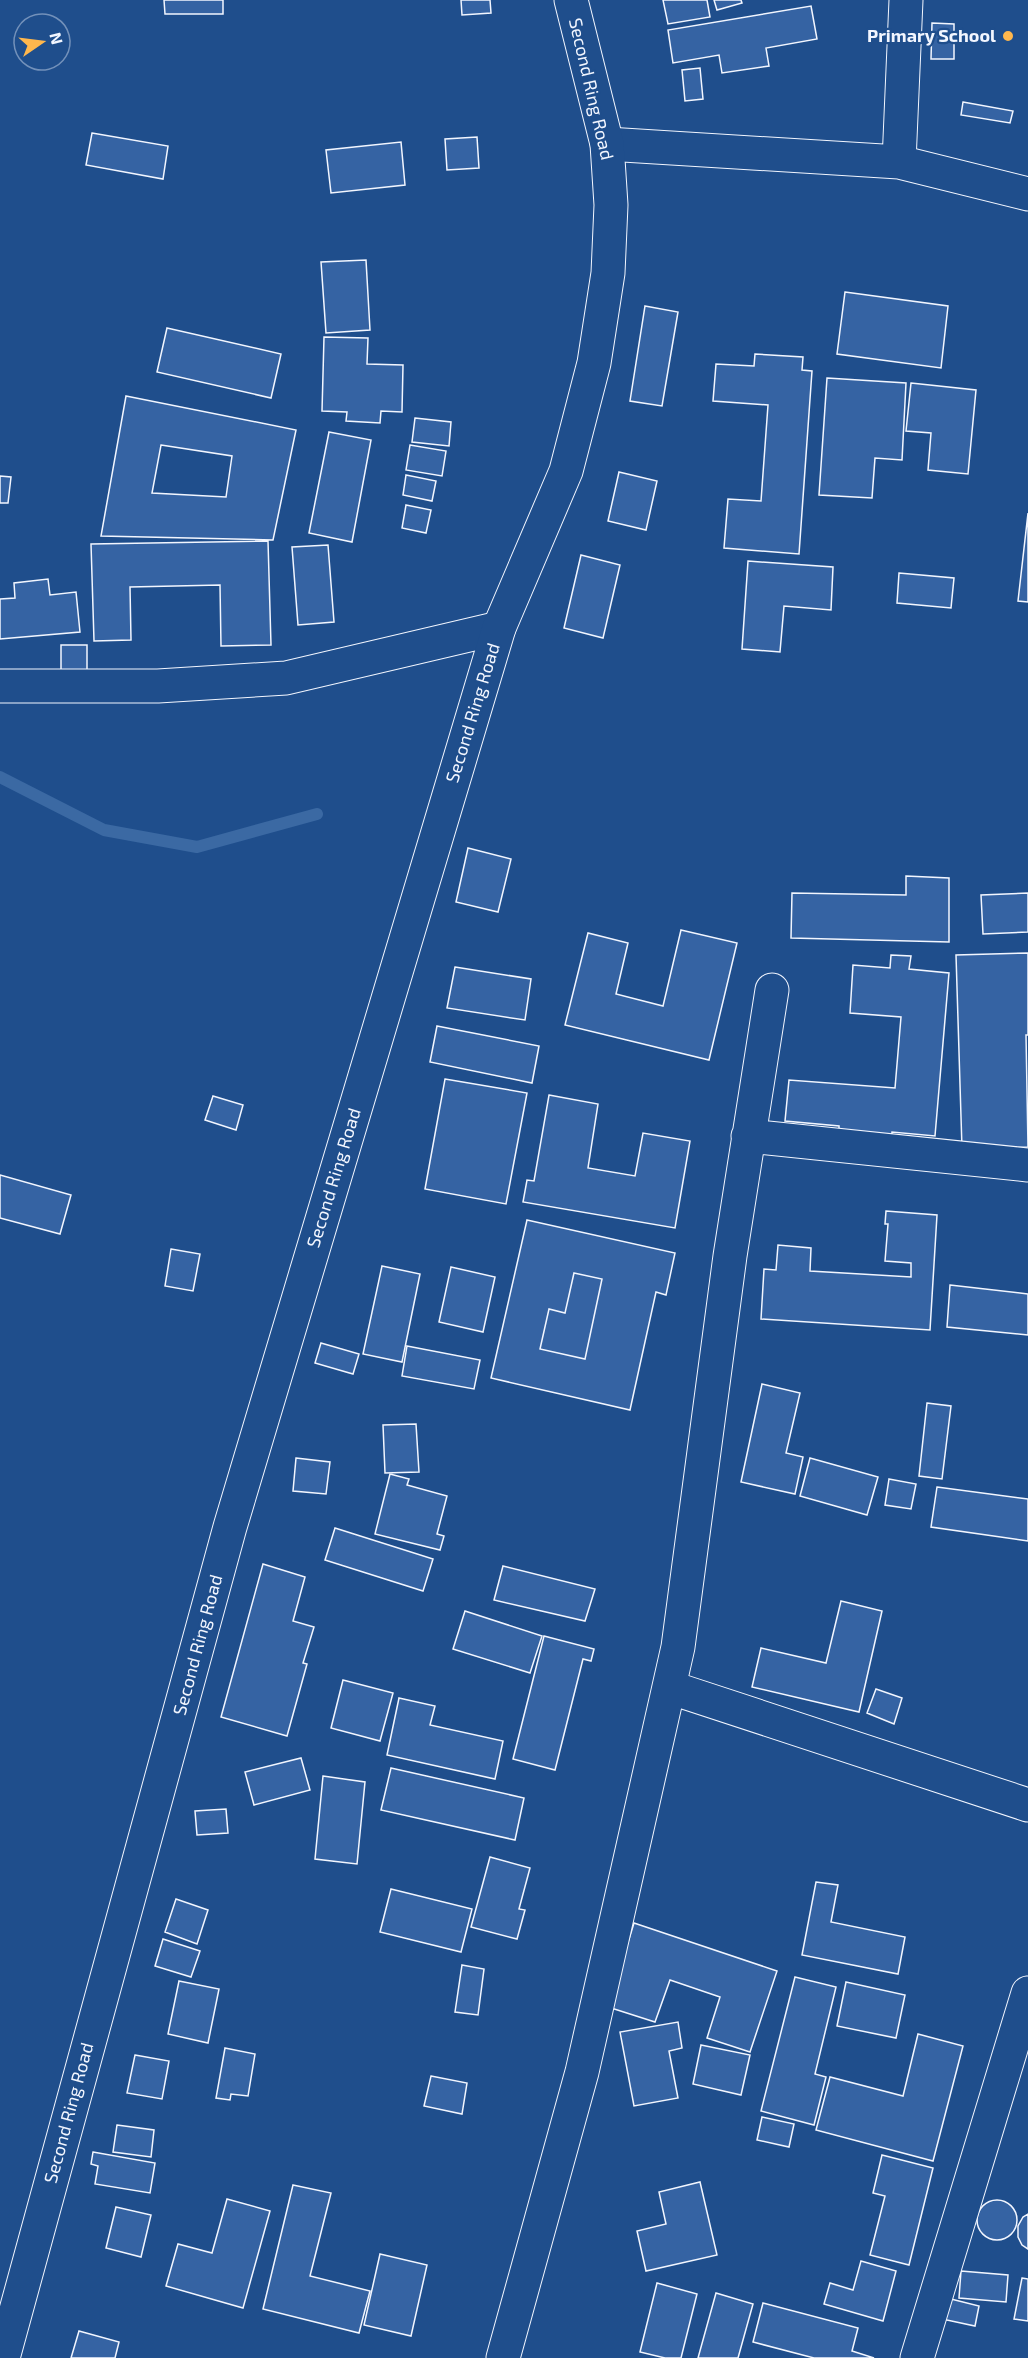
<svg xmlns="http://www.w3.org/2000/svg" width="1028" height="2358" viewBox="0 0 1028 2358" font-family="'Exo 2',sans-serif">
<rect width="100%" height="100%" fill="#1f4e8c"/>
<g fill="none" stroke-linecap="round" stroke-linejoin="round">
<path stroke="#3b69a3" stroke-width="12" d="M0 777 104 830 197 847 317 814"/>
</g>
<path fill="#3563a3" stroke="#f2f6ff" stroke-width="1.5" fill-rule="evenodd" d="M164 0H223V14H165Z
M461 0H490L491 13 462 15Z
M663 0H707L710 17 668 24Z
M714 0H741L742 3 717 10Z
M811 6 817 39 766 48 769 66 722 73 719 55 673 63 668 30Z
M932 23 954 24V59H931Z
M700 68 703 99 685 101 682 70Z
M963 102 1013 111 1010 123 961 115Z
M92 133 168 146 163 179 86 165Z
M477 137 479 168 447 170 445 139Z
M401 142 405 185 331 193 326 150Z
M366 260 370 330 326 333 321 262Z
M845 292 948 306 941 368 837 354Z
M645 306 678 312 662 406 630 401Z
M167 328 281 354 271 398 157 372Z
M324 337 368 338 367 364 403 365 402 412 381 411 380 423 346 421 347 412 322 411Z
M755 354 803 357 802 370 812 371 799 554 724 548 728 499 761 501 768 405 713 401 716 364 754 366Z
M827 378 906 383 902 460 875 458 872 498 819 495Z
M911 383 976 390 968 474 928 470 931 433 906 431Z
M126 396 296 430 273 540 101 536ZM161 445 232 456 226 497 152 493Z
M415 418 451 422 449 446 412 442Z
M329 432 371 440 352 542 309 533Z
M410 445 446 451 442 476 406 470Z
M619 472 657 481 646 530 608 521Z
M406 475 436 481 432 501 403 495Z
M0 476 11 477 8 503H0Z
M406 505 431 510 426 533 402 528Z
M1028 513V602L1018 601Z
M268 541 271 645 221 646 220 585 130 587 131 640 94 641 91 544Z
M328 545 334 622 298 625 292 547Z
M581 555 620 565 603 638 564 628Z
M748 561 833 567 831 610 784 606 780 652 742 649Z
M899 573 954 578 951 608 897 603Z
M48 579 50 595 76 592 80 632 0 639V599L15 598 14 583Z
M61 645H87V673H61Z
M468 848 511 859 498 912 456 902Z
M906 876 949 878V942L791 938 792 893 906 895Z
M1028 893V932L983 934 981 895Z
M681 930 737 943 709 1060 565 1025 588 933 628 943 616 994 663 1006Z
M1028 953V1035H1026L1028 1147 962 1149 956 955Z
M891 955 911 956 909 969 949 973 935 1136 892 1132 891 1143 839 1139V1126L785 1121 789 1080 895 1088 901 1017 850 1013 853 965 890 968Z
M455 967 531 979 525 1020 447 1008Z
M437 1026 539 1046 532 1083 430 1062Z
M445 1079 527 1093 506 1204 425 1189Z
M549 1095 598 1104 588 1168 635 1176 643 1133 690 1141 675 1228 523 1202 527 1180 534 1181Z
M213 1096 243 1105 236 1130 205 1120Z
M0 1175 71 1195 60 1234 0 1218Z
M886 1211 937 1215 930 1330 761 1319 764 1269 776 1270 778 1245 811 1248 810 1271 911 1277V1263L885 1261 888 1224H885Z
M527 1220 675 1253 666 1295 656 1292 630 1410 491 1378ZM574 1273 602 1279 585 1359 540 1349 549 1309 565 1313Z
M171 1249 200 1254 193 1291 165 1286Z
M382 1266 420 1274 402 1362 363 1354Z
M451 1267 495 1277 483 1332 439 1322Z
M574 1273 602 1279 585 1359 540 1349 549 1309 565 1313Z
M950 1285 1028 1294V1335L947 1327Z
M321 1343 359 1354 353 1374 315 1363Z
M407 1346 480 1360 474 1389 402 1376Z
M762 1384 800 1393 786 1453 803 1457 795 1494 741 1482Z
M927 1403 951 1406 942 1479 919 1476Z
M416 1424 419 1472 385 1473 383 1425Z
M296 1458 330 1462 326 1494 293 1491Z
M810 1458 878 1477 867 1515 800 1496Z
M390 1474 409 1479 407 1485 447 1496 437 1534 444 1536 440 1550 375 1534Z
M889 1479 916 1484 911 1509 885 1505Z
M937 1487 1028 1499V1541L931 1527Z
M335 1528 433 1559 423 1591 325 1560Z
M263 1564 305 1577 293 1621 314 1627 303 1663 307 1664 287 1736 221 1717Z
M503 1566 595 1589 585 1621 494 1600Z
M841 1601 882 1611 859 1712 752 1687 761 1648 826 1663Z
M465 1611 542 1636 530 1673 453 1649Z
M544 1636 594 1649 591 1661 583 1659 555 1770 513 1759Z
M343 1680 393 1693 380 1741 331 1728Z
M876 1689 902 1698 894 1724 867 1713Z
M399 1698 435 1706 430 1725 503 1741 495 1779 387 1755Z
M301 1758 310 1790 254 1805 245 1772Z
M391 1768 524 1798 515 1840 381 1810Z
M323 1776 365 1782 357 1864 315 1859Z
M226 1809 228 1833 197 1835 195 1811Z
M490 1857 530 1868 519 1909 525 1910 517 1939 471 1927Z
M816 1882 838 1885 831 1922 905 1937 898 1974 802 1955Z
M391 1889 472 1909 461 1952 380 1932Z
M176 1899 208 1910 197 1944 165 1932Z
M634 1923 777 1971 750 2052 707 2038 720 1997 670 1980 655 2022 608 2007Z
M163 1939 200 1951 191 1977 155 1966Z
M462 1965 484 1969 478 2015 455 2012Z
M795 1977 836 1987 815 2074 826 2077 814 2125 761 2111Z
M179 1981 219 1989 208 2043 168 2034Z
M846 1982 905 1995 896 2038 837 2026Z
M678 2022 682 2048 669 2051 678 2098 634 2106 620 2032Z
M918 2034 963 2046 933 2161 816 2130 830 2077 903 2096Z
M701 2045 750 2055 741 2095 693 2084Z
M225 2048 255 2054 248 2096 231 2094 230 2100 216 2098Z
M135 2055 169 2061 162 2099 127 2093Z
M431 2076 467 2083 462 2114 424 2106Z
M762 2117 794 2124 789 2147 757 2140Z
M117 2125 154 2130 151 2157 113 2152Z
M93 2152 155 2163 150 2193 95 2184 98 2166 91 2164Z
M882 2155 933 2168 909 2265 870 2255 885 2196 873 2193Z
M700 2182 717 2255 646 2271 637 2231 666 2224 659 2192Z
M293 2185 331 2193 310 2276 370 2291 359 2333 263 2309Z
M227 2199 270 2211 243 2308 166 2286 178 2244 212 2253Z
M977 2220a20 20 0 1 1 40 0a20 20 0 1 1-40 0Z
M116 2207 151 2215 141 2257 106 2248Z
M1028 2214V2249L1022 2245 1018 2237V2226L1023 2217Z
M380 2254 427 2265 411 2336 364 2325Z
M861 2261 896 2271 883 2321 824 2304 830 2283 853 2290Z
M961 2271 1008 2275 1006 2302 959 2298Z
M1022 2278 1028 2279V2321L1014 2319Z
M657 2283 697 2294 681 2358H665L640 2352Z
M716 2293 753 2304 738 2358H698Z
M947 2298 979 2306 975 2326 942 2319Z
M763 2303 858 2328 852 2351 874 2358H814L753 2342Z
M79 2331 119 2342 115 2358H71Z"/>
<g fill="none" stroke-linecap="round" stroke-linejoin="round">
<g stroke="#f2f6ff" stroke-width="35">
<path id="minor" d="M607 144 899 162 1028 194
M899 162 906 0
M0 686H158L286 678 499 628
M748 1136 1028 1165
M669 1687 1028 1805
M503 2358 582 2072 678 1647 730 1256 772 990
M917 2358 1028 1993"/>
</g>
<g stroke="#f2f6ff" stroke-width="35">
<path id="tertiary" d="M3 2358 230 1527 499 628 566 471 594 363 608 273 611 205 607 144 571 0"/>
</g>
<use href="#minor" stroke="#1f4e8c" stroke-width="33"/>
<use href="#tertiary" stroke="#1f4e8c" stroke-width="33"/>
</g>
<circle fill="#ffb74d" stroke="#1f4e8c" stroke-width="2" cx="1008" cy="36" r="6"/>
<g text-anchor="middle" stroke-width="4.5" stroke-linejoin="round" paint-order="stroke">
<g font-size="18" font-weight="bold" fill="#f2f6ff" stroke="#1f4e8c" text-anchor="end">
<text x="996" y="42">Primary School</text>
</g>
<g font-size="18" fill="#f2f6ff" stroke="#1f4e8c">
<text transform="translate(591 89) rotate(77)" y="6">Second Ring Road</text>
<text transform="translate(473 713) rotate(-73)" y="6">Second Ring Road</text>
<text transform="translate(334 1178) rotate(-73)" y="6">Second Ring Road</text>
<text transform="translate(198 1645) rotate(-75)" y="6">Second Ring Road</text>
<text transform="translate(69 2113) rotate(-75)" y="6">Second Ring Road</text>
</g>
</g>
<g transform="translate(42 42) rotate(76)"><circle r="28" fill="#1f4e8c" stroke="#7391ba" stroke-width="1.5"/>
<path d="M0-4.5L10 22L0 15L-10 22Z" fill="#ffb74d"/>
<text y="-9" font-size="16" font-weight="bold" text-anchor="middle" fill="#f2f6ff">N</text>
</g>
</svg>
